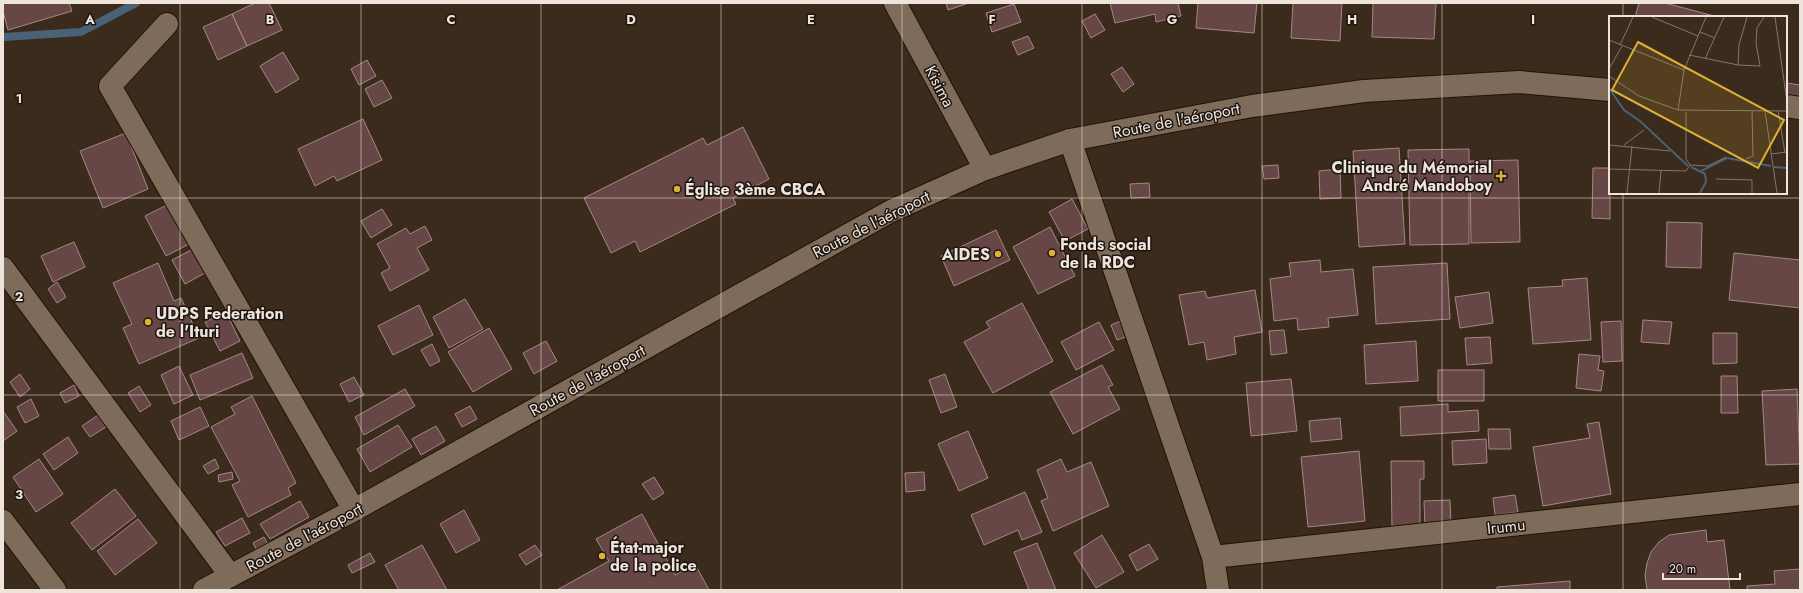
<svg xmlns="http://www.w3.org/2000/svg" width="1803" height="593" viewBox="0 0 1803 593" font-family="Jost,sans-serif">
<rect width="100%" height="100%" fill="#3b2b1c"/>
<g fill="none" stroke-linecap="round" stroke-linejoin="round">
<path stroke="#496275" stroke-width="8" d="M3 37 81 32 136 3"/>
</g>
<path fill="#664745" stroke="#a48886" d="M3 3H69L72 11 8 30 3 11Z
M255 3H269L282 30 247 46 232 14Z
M946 3H969L948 10Z
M1110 3H1178L1181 16 1156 22 1155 14 1115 23Z
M1198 3H1257L1254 33 1196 28Z
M1293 3H1342L1340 41 1291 38Z
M1373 3H1436L1434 39 1372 37Z
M1639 3H1665L1718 17H1635Z
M1014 4 1021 22 992 32 986 13Z
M232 14 247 46 218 60 203 27Z
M1095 14 1105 30 1091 38 1082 21Z
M1028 36 1034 48 1018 55 1012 42Z
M283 52 299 79 276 93 260 66Z
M367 60 376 76 359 85 351 69Z
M1122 67 1134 84 1123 92 1111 74Z
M382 80 392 98 374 107 365 89Z
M1787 83 1800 85V103L1786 100Z
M363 119 382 160 337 181 334 176 315 186 298 149Z
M743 127 769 179 733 198 736 204 640 252 635 241 611 253 584 198 703 138 707 145Z
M126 133 148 189 103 208 80 151Z
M1399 148 1405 244 1359 247 1353 151Z
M1469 149V244L1410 245 1408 150Z
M1518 160 1520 242 1471 243 1470 161Z
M1278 165 1279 178 1264 179 1262 166Z
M1593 168H1610V219L1592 218Z
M1340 169 1341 198 1320 199 1319 171Z
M1149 183 1150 197 1131 198 1130 184Z
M1072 199 1088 229 1065 241 1049 212Z
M173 202 193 242 166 256 145 216Z
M382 209 392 225 371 238 361 221Z
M1667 222 1702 223 1701 268 1666 267Z
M425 226 432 240 417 248 429 270 390 291 381 273 390 268 377 244 406 228 410 234Z
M1050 227 1075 276 1038 294 1013 247Z
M996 230 1010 260 954 286 941 256Z
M74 242 85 267 53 282 41 256Z
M193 249 205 273 185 284 172 260Z
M1734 253 1800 260V308L1729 300Z
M1320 260 1321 272 1353 269 1358 315 1328 318 1329 327 1298 330 1297 318 1274 321 1270 279 1291 276 1289 263Z
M158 263 174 301 181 298 199 338 139 364 123 328 132 324 113 283Z
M1447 263 1450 319 1376 324 1373 267Z
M1587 278 1591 340 1533 344 1528 288 1563 286 1562 280Z
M57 282 66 297 57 303 48 289Z
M1255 290 1262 332 1234 337 1236 354 1207 360 1204 342 1189 345 1179 295 1205 291 1207 298Z
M1489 292 1493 323 1460 328 1455 297Z
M465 299 483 329 449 348 433 317Z
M1022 303 1053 361 993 393 964 342 990 328 986 322Z
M419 305 433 335 393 355 378 326Z
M226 312 240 341 220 351 205 322Z
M1123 320 1129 336 1117 340 1111 325Z
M1643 320 1672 322 1669 344 1641 342Z
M1621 321 1622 361 1603 362 1601 322Z
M1099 322 1114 350 1076 370 1061 342Z
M489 328 512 369 473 392 448 352Z
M1284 330 1287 353 1271 355 1269 331Z
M1713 333H1737V363L1713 364Z
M1490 337 1492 363 1467 365 1465 338Z
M546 341 557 361 534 374 523 353Z
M1416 341 1418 381 1366 384 1364 345Z
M432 344 440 361 430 366 421 350Z
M242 353 253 378 200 400 190 375Z
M1579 354 1600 356 1598 370 1604 371 1601 391 1576 388Z
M1102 365 1113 385 1108 387 1120 409 1073 434 1050 392Z
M179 366 193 395 174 404 161 375Z
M1438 370H1484V401H1438Z
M20 374 30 389 20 397 10 382Z
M945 374 957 407 941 413 929 380Z
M1721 376H1737L1738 413H1721Z
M354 377 364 395 349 402 340 384Z
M1291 379 1297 431 1251 436 1246 383Z
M74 385 79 396 65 403 60 393Z
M139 386 151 405 140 412 128 393Z
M405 389 415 406 364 435 355 417Z
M1797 389 1800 464 1766 465 1762 391Z
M252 396 296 483 288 488 291 495 248 517 232 485 240 481 211 427 235 414 231 407Z
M31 399 39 416 25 423 17 407Z
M1448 404V412L1478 410 1479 431 1401 436 1400 407Z
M470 406 477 419 462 427 455 414Z
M200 407 209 426 179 440 171 421Z
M3 411 17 431 3 441Z
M98 415 106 427 90 437 82 426Z
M1340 418 1342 439 1311 442 1309 421Z
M1599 422 1611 494 1543 506 1533 447 1590 438 1587 424Z
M398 425 412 447 370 472 357 449Z
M436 426 445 441 421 455 412 439Z
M1488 429H1510L1511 449H1489Z
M968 431 988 478 959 491 938 444Z
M68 437 78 453 54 470 43 454Z
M1486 439 1487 463 1453 465 1452 441Z
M1359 451 1365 521 1308 527 1301 457Z
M39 459 63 494 36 512 13 477Z
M215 459 219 468 208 474 203 466Z
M1061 459 1067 472 1091 462 1109 506 1053 531 1041 501 1048 498 1037 470Z
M1391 461H1424V479H1420V528H1392Z
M232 472 233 479 219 482 218 475Z
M924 472 925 490 906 492 905 473Z
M654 477 664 493 653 500 642 484Z
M115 489 136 516 92 550 71 523Z
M1025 492 1042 532 1022 540 1018 530 984 545 971 515Z
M1515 495 1518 512 1495 515 1493 498Z
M1450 500 1451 525 1425 527 1424 501Z
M300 501 309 517 270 539 260 524Z
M464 510 480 540 456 553 440 524Z
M642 514 675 575 695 564 709 590H557L609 561 596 539Z
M242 518 250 533 225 546 216 532Z
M138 519 157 543 115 575 97 551Z
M1706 530 1707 542 1724 540 1730 590H1647L1645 575 1647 563 1651 552 1659 542 1669 535Z
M1102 535 1124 572 1096 588 1074 553Z
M264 537 270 548 259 554 253 543Z
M1037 543 1056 590H1029L1014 552Z
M1149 544 1158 559 1137 571 1129 555Z
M422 545 447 590H399L385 565Z
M535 545 542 555 526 565 519 555Z
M370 553 375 562 352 573 348 565Z
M1800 569V590H1747V586L1775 584 1774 571Z
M1570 581V590H1497V587Z"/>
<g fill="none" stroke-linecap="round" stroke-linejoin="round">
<g stroke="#221305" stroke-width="24">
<path id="street" d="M895 3 985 169
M167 24 110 86 354 510
M1070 140 1213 557 1218 590
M3 268 230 575
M3 521 55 590
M1213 557 1800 494"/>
</g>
<g stroke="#221305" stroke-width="24">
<path id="secondary" d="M1786 106 1800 108
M204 590 354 510 891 211 985 169 1070 140 1252 106 1364 91 1519 82 1610 90"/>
</g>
<use href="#street" stroke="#7e6b5a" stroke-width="22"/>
<use href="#secondary" stroke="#7e6b5a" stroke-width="22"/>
</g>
<path fill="none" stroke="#efe4db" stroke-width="1" stroke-opacity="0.55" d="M180 3V590M361 3V590M541 3V590M721 3V590M902 3V590M1082 3V590M1262 3V590M1442 3V590M1623 3V17M1623 193V590M3 198H1800M3 395H1800"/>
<g fill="#ddb133" stroke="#1d150f" stroke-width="1.5">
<path d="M1499 170h4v4h4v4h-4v4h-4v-4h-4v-4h4z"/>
<circle cx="677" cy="189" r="4"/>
<circle cx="1052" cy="253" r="4"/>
<circle cx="998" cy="254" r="4"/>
<circle cx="148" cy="322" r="4"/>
<circle cx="602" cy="556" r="4"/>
</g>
<g text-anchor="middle" stroke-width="3" stroke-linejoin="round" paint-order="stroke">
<g font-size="16" fill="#efe4db" stroke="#1d150f">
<text transform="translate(940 86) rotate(62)" y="6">Kisima</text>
<text transform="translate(1176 120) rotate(-11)" y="6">Route de l'aéroport</text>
<text transform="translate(871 224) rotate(-27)" y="6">Route de l'aéroport</text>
<text transform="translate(587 380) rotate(-29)" y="6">Route de l'aéroport</text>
<text transform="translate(1506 526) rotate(-6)" y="6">Irumu</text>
<text transform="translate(304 537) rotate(-28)" y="6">Route de l'aéroport</text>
</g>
<g font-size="16" font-weight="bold" fill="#efe4db" stroke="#1d150f" text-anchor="start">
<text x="1492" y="173" text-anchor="end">Clinique du Mémorial<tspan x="1492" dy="18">André Mandoboy</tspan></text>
<text x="685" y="195">Église 3ème CBCA</text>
<text x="1060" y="250">Fonds social<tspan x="1060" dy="18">de la RDC</tspan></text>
<text x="990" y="260" text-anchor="end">AIDES</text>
<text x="156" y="319">UDPS Federation<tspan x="156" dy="18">de l'Ituri</tspan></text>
<text x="610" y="553">État-major<tspan x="610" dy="18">de la police</tspan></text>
</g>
</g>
<g transform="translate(1609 16)">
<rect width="178" height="178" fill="#3b2b1c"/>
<path fill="none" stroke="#496275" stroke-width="2" d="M0 72 15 94 31 105 79 150M82 151 96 158 97 166 91 177M165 151 178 152M92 155 118 142 162 150"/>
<path fill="none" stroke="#837568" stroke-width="1" d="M43 1 89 20M166 1 178 86M91 16 106 22M0 24 75 54M11 29 24 1M80 39 129 49 151 50 147 27 148 12 155 1M96 43 115 1M129 49 130 29 138 1M0 53 13 30M0 60 30 80 69 94 178 95M69 94 75 54 97 1M156 95 168 177M169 95 176 137M77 96V143L81 149M0 129 61 135M15 129 35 114M162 138 178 136M137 143 144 140 143 95M81 149 99 150 117 141M0 153 77 155 81 149M107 163 143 164V177M18 177 23 130M50 177 52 155"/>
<path fill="#ddb133" fill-opacity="0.15" stroke="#ddb133" stroke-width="2" d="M29 26 175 104 149 152 3 74Z"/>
<rect width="178" height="178" fill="none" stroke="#efe4db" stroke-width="2"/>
</g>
<g font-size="13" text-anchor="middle" font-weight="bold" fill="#efe4db" stroke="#1d150f" stroke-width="3" stroke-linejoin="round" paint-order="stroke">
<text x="90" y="24">A</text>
<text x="270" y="24">B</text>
<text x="451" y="24">C</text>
<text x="631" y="24">D</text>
<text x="811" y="24">E</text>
<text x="992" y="24">F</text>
<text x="1172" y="24">G</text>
<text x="1352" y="24">H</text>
<text x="1533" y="24">I</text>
<text x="19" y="103">1</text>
<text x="19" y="301">2</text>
<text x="19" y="499">3</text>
</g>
<rect width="1803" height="593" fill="none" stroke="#efe4db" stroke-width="8"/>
<path d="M1663 573v6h77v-6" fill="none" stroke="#efe4db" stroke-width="2"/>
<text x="1669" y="573" font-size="12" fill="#efe4db" stroke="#1d150f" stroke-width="3" paint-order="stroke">20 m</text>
</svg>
